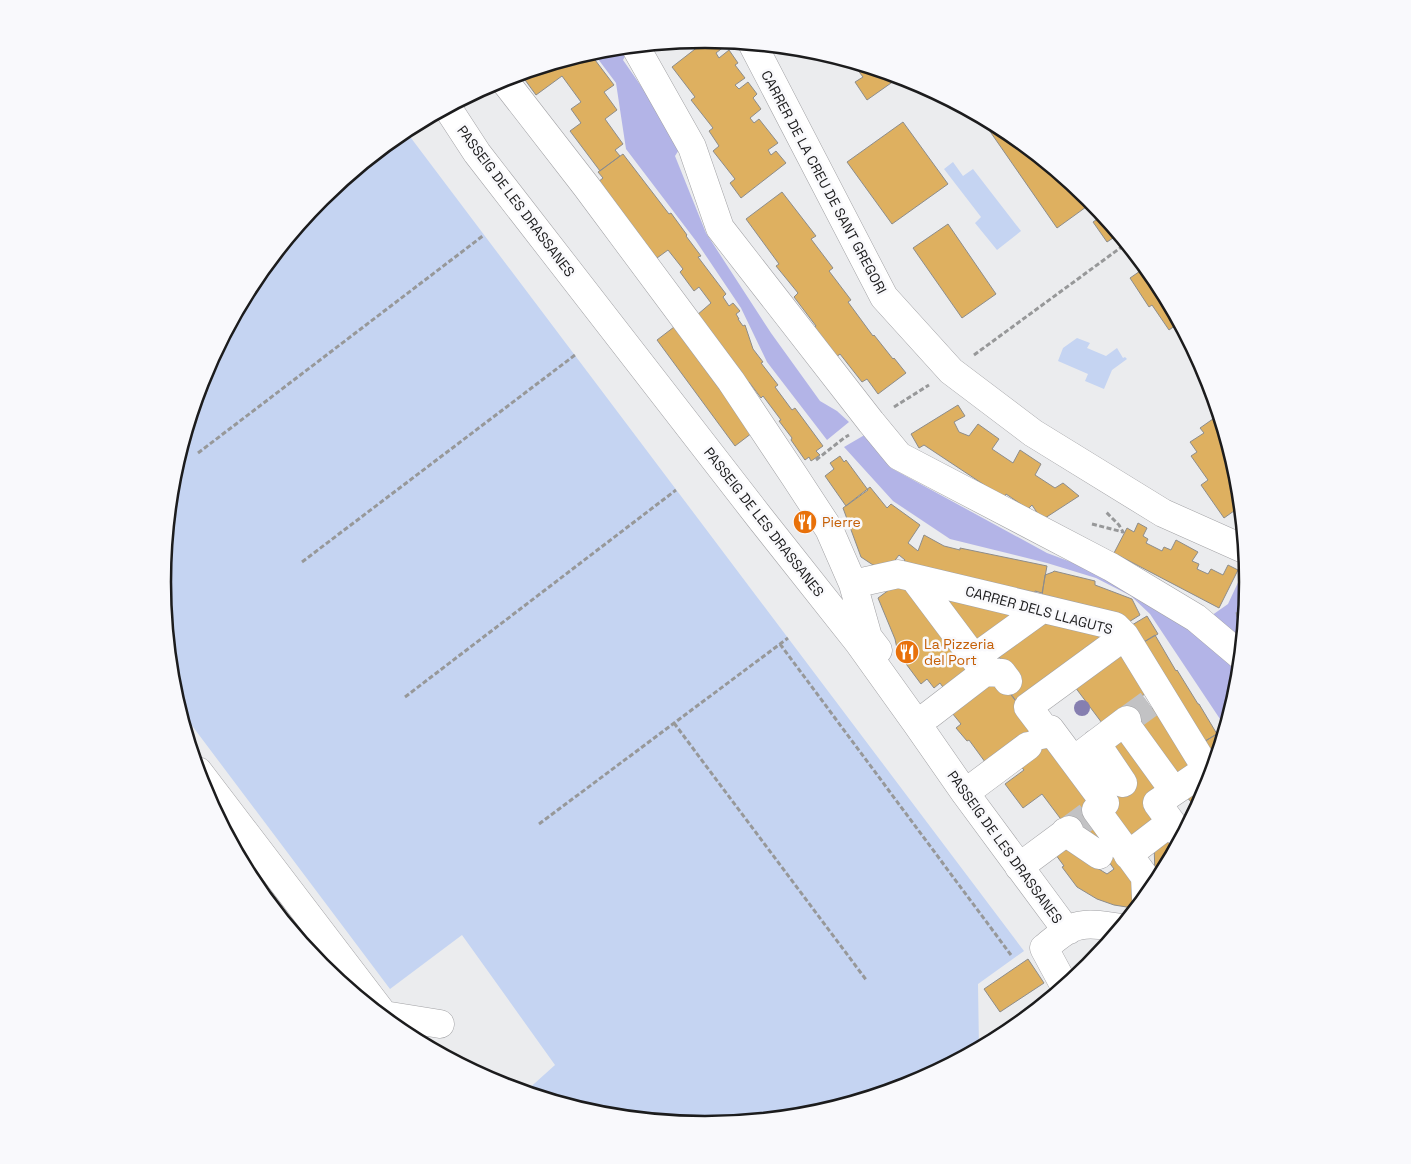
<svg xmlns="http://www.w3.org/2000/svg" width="1411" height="1164" viewBox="0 0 1411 1164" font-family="'Space Grotesk',sans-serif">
<rect width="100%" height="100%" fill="#ebecee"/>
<path fill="#b3b4e7" d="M629 46 630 47 623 60 682 145 675 156 706 233 771 333 820 401 837 411 849 422 827 440 767 362 741 308 696 241 626 149 616 83 592 51 600 49Z
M868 433 891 468 1047 553 1111 577 1182 622 1240 671 1238 688 1226 728 1150 614 1131 596 1096 578 1047 563 950 539 893 501 844 447Z
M1241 576 1248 577 1249 582 1242 646 1208 618 1228 604Z"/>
<path fill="#c5d4f2" d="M405 130 1024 951 978 984 979 1049 913 1084 811 1115 705 1125 599 1115 525 1092 555 1065 462 935 390 989 178 707 173 688 162 582 173 476 204 374 254 280 322 198Z
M953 162 963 176 973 169 1021 231 997 250 975 223 981 217 944 169Z
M1077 338 1090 343 1087 348 1106 356 1117 348 1123 358 1125 357 1127 359 1112 370 1104 389 1085 381 1088 374 1058 361 1063 348Z"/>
<path fill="#deb060" stroke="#8d8c8a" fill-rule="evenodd" d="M708 39 721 40 725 46 716 53 719 58 729 50 738 63 735 65 745 78 735 85 739 89 748 82 757 94 753 98 761 109 750 118 754 123 759 119 778 143 768 150 771 155 776 151 786 163 741 198 730 183 735 179 713 151 719 146 709 131 713 128 691 100 695 97 672 67Z
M589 52 614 85 604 92 617 110 605 119 623 144 615 150 620 156 600 171 570 131 581 123 571 109 581 102 562 76 536 95 520 73Z
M851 61 901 76 867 100 855 82 863 77Z
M981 116 1008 130 1090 198 1093 202 1057 228 980 117Z
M903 122 948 184 892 224 847 162Z
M623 154 669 214 671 213 687 235 686 236 701 256 698 257 726 294 723 297 729 306 733 303 740 311 736 314 739 319H738L743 326 745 325 753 349 763 362 761 363 778 385 775 387 792 410 795 408 823 446 816 451 820 455 811 461 809 457 805 460 791 440 792 438 779 421 781 420 763 396 761 398 749 382 748 383 697 315 711 303 699 287 694 291 680 272 683 269 668 250 657 258 598 182 603 178 598 172Z
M782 192 816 236 811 239 833 268 829 271 851 300 848 302 873 336 874 335 893 359 894 358 906 373 878 394 867 379 862 382 840 354 835 358 813 328 816 326 794 297 798 293 776 266 779 264 746 219Z
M1103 215 1119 234 1107 242 1093 222Z
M948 224 996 294 962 318 913 248Z
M1146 267 1157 280 1185 333 1179 323 1169 330 1152 305 1149 307 1130 278Z
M674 327 752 433 735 446 657 340Z
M958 405 965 416 954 422 959 432 969 436 978 424 999 439 992 449 1013 463 1020 450 1041 464 1035 475 1055 488 1063 483 1079 496 1042 520 1032 505 1028 509 1006 494 1004 498 924 445 919 448 911 434Z
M1220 414 1238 476 1241 506 1224 518 1201 485 1208 480 1191 456 1197 452 1190 442 1204 433 1200 428Z
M840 456 844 462 846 460 868 490 846 506 825 476 834 469 830 463Z
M870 487 887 508 891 504 920 525 908 543 918 551 924 535 944 546 960 550V548L1047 566 1042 593 1035 591 1034 599 903 563 905 560 899 555 889 568 873 565 861 557 843 508Z
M1138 523 1147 528 1143 536 1148 539 1146 543 1162 551 1164 547 1171 550 1176 540 1198 552 1192 561 1199 564 1197 569 1208 574 1211 569 1223 575 1228 565 1238 570 1219 608 1114 553 1127 528 1134 532Z
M1054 571 1095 581V585L1132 599 1140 615 1124 625 1042 596 1045 575 1053 572Z
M901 581 975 673 945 690 940 683 934 688 927 679 921 684 898 653 895 639 878 598Z
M936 598 1024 614 976 644Z
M1042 615 1112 638 1020 706 1004 685 1008 669 997 654Z
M1147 616 1158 634 1137 646 1127 628Z
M1155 635 1176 671 1177 670 1198 704H1199L1217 734 1197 746 1139 645Z
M1122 649 1153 688 1142 696 1152 709 1161 704 1198 766 1174 782 1108 731 1072 683Z
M998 678 1038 730 988 766 969 740 967 741 956 728 961 724 948 708Z
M1124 729 1166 791 1159 825 1130 847 1107 816 1117 809 1081 761Z
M1220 732 1223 737 1219 753 1210 758 1202 743Z
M1049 741 1096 805 1066 826 1042 794 1023 808 1005 784 1024 770 1018 763Z
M1213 770 1207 790 1185 832 1178 822 1194 811 1192 807V803L1183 793Z
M1085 812 1142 886V900L1133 908 1114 905 1097 899 1077 887 1062 867 1064 866 1053 851 1066 826ZM1106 858 1114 869 1107 874 1094 866Z
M1170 831 1179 843 1157 884 1155 876 1154 843Z
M1028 959 1044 983 1000 1012 984 989Z"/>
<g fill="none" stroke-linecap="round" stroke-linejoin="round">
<path stroke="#c2c2c4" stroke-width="28" stroke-dasharray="28 14" stroke-linecap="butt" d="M1127 720 1149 704
M1069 830 1088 816"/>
<g stroke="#a2a2a5" stroke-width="29">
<path id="minor" d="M752 43 884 297 951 371 1033 433 1163 513 1246 550
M635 46 692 147 720 228 871 422 899 456 1111 567 1196 618 1241 656
M503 79 586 186 731 381 795 477 829 529 853 584 868 637 878 650
M447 107 477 153 760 518 859 643 917 724 965 793 1064 927 1069 930
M914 578 974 658
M853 584 898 574 1115 626 1125 636 1209 773
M985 672 1002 673 1008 681
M929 715 985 672 974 658 1042 609
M1124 722 1174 791
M1047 732 1028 707 1125 636
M1042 735 1050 729 1105 803 1096 810 1145 877 1146 898
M1096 743 1123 783
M1074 760 1127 720
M198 771 384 1015 440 1024
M965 793 1028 746
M1065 832 1099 855
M1182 837 1157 803 1207 769
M1128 855 1171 822
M1019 867 1069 830
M1065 987 1044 948C1052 942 1061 933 1070 929 1086 921 1104 926 1121 928"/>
</g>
<path stroke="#979899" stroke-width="3" stroke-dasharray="5 2.5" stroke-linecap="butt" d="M974 355 1127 243
M894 407 929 385
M198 453 484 235
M816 460 844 438 849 435
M1092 524 1123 532 1119 525 1106 512
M302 562 575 355
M1238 617 1237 612 1246 615
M780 644 1011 955
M405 697 676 490
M674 723 867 981
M539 824 788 638"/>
<use href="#minor" stroke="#fff" stroke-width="28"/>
</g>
<circle fill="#867fb0" cx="1082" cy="708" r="8"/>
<defs>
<g id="restaurant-disc" transform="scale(1.25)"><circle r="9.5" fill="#e8710a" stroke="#f9f9fc"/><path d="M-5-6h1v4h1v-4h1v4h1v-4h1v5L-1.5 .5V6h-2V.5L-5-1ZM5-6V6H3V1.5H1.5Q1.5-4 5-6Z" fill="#fff"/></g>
</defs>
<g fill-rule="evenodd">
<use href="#restaurant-disc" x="805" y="522"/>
<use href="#restaurant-disc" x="907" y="652"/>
</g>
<g text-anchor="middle" stroke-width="5" stroke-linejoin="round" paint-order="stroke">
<g font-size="14" fill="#1c1c1d" stroke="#f9f9fc">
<text transform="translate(824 182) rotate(62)" y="5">CARRER DE LA CREU DE SANT GREGORI</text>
<text transform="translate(516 201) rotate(53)" y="5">PASSEIG DE LES DRASSANES</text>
<text transform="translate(764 522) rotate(52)" y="5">PASSEIG DE LES DRASSANES</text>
<text transform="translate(1039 610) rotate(15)" y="5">CARRER DELS LLAGUTS</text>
<text transform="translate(1005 847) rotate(54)" y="5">PASSEIG DE LES DRASSANES</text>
</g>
<g font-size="14" fill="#c56008" stroke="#f9f9fc" text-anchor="start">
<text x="822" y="527">Pierre</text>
<text x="924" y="649">La Pizzeria<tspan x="924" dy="16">del Port</tspan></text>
</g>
</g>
<path d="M0 0H1411V1164H0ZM171 582a534 534 0 1 1 1068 0a534 534 0 1 1-1068 0Z" fill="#f9f9fc" fill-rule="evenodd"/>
<path fill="none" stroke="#1c1c1d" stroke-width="2.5" d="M171 582a534 534 0 1 1 1068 0a534 534 0 1 1-1068 0Z"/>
</svg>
